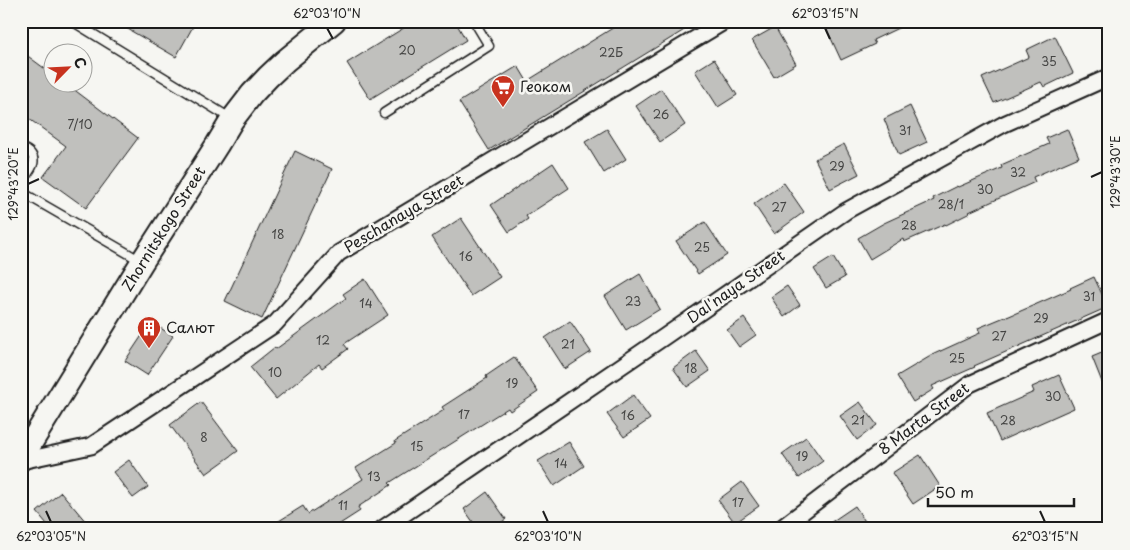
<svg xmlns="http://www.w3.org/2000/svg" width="1130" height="550" viewBox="0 0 1130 550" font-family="'Playpen Sans',sans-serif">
<rect width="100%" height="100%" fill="#f6f6f2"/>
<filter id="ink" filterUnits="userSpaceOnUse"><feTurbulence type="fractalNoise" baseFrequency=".02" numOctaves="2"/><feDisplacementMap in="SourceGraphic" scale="10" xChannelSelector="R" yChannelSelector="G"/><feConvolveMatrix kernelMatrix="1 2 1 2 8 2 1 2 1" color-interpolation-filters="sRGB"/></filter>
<g filter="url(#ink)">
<path fill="#c0c0bd" stroke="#1c1c1c" d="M114 21H196L176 57Z
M415 21H455L466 40 370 99 347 63Z
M624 21H699L489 150 459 102 518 66 527 81Z
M823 21H913L873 40 875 44 841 60Z
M775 27 796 64 774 77 752 40Z
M1055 36 1073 73 1044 87 1041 82 994 103 982 78 1029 57 1026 50Z
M21 51 52 74V82H64L138 138 86 208 43 177 66 146 21 113Z
M714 59 737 95 718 107 695 71Z
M661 89 685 125 660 142 636 106Z
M910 106 927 142 899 155 884 119Z
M607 129 626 159 604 173 585 142Z
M1067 129 1079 157 1033 177 1035 182 969 212 970 213 946 225 945 224 904 242 903 239 870 259 858 238 884 223 934 200 933 198 957 186 958 187 1002 168 1001 165 1049 144 1046 138Z
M844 144 859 174 830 189 815 159Z
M295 151 332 169 262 319 225 301Z
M553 163 569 188 526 216 528 219 509 232 491 205Z
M784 183 804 212 774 234 754 204Z
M461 218 500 277 471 296 432 237Z
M705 222 727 255 698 274 676 241Z
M833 257 845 277 826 288 814 269Z
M640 274 660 309 626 330 605 296Z
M1094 277 1108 307 974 366 975 367 932 386 934 389 913 402 897 376 934 354 980 333 978 328 1007 316V317L1071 289 1070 288Z
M365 279 388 315 344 344 348 349 322 368 319 364 276 399 250 367 275 347 276 349 346 298 343 294Z
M787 286 800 305 784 317 771 297Z
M744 318 756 335 739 347 727 330Z
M570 321 591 352 565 369 545 338Z
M151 322 173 336 147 375 125 361Z
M1109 350V397H1108L1092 357Z
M696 351 710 371 687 387 673 368Z
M514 357 538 392 510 411 508 408 389 483 391 485 358 507 360 511 332 529H266L303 506 308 514 363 479 356 468 396 443 395 441 444 410 442 407 487 378 486 376Z
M1059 375 1074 408 1000 441 987 413 1034 392 1032 387Z
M633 395 650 419 624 437 607 414Z
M201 402 238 451 206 474 170 425Z
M860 402 877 425 857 440 840 416Z
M806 437 823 461 799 478 782 454Z
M569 442 584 466 554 486 538 461Z
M920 455 940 486 913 504 892 473Z
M129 460 148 487 133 498 113 472Z
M742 482 759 506 735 523 718 500Z
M61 492 92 529H51L37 512Z
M487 492 506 519 492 529H478L464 509Z
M855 506 870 529H821Z"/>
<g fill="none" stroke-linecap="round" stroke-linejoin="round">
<g stroke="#1c1c1c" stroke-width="11">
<path id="service" d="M72 21 230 118
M384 113 489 46 474 21
M21 147C24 149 29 151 31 154 42 168 13 179 25 194L141 261"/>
</g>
<g stroke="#1c1c1c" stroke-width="19">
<path id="minor" d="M21 461 91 446 275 324 339 253 725 21
M382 529 664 337 846 211 1004 124 1109 77
M780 529 970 384 1109 320"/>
</g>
<g stroke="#1c1c1c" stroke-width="26">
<path id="secondary" d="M21 459 142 262 217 145 232 120 252 94 268 77 285 61 334 21"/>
</g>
<use href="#service" stroke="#f6f6f2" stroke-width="8"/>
<use href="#minor" stroke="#f6f6f2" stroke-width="15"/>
<use href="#secondary" stroke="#f6f6f2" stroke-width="22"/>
</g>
</g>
<path fill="none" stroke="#1c1c1c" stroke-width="2" d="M327 28 333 39M825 28 830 39M1091 177 1102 172M28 184 39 179M46 511 51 522M543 511 548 522M1040 511 1045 522"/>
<defs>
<g id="supermarket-pin" transform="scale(1.25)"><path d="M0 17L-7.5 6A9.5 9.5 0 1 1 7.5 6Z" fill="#c8321e" stroke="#f6f6f2"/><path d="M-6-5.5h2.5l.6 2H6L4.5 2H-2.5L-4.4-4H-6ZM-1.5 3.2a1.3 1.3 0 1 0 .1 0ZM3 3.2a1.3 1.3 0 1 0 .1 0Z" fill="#fff"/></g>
<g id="building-pin" transform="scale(1.25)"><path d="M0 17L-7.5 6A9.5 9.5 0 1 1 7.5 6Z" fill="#c8321e" stroke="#f6f6f2"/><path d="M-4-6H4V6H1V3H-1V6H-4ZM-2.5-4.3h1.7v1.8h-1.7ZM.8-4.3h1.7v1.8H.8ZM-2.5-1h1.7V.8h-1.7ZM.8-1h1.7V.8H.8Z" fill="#fff"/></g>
</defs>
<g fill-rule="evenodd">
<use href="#supermarket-pin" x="503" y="87"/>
<use href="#building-pin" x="149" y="328"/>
</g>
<g text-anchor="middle" stroke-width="5" stroke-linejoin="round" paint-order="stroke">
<g font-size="12" fill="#454544">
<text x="407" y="55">20</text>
<text x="611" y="57">22Б</text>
<text x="1049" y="66">35</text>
<text x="661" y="119">26</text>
<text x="80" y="129">7/10</text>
<text x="905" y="135">31</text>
<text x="837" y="171">29</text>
<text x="1018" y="177">32</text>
<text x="985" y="194">30</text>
<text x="951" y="209">28/1</text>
<text x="779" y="212">27</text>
<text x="909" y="230">28</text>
<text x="278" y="239">18</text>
<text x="702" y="252">25</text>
<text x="466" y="261">16</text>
<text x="1089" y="301">31</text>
<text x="633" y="306">23</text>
<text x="366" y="308">14</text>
<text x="1041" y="323">29</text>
<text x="999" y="341">27</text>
<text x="323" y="345">12</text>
<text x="568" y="349">21</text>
<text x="957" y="363">25</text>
<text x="691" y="373">18</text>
<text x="275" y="377">10</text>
<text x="512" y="388">19</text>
<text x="1053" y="401">30</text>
<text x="464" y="419">17</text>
<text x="628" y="420">16</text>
<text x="858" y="425">21</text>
<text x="1008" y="425">28</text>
<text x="204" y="442">8</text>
<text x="417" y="451">15</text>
<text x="802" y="461">19</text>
<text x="561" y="468">14</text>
<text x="374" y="481">13</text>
<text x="738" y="507">17</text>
<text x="343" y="510">11</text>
</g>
<g font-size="15" fill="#1c1c1c" stroke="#f6f6f2" text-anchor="start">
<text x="520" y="92">Геоком</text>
<text x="166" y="333">Салют</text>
</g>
<g font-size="15" fill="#1c1c1c" stroke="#f6f6f2">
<text transform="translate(404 214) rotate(-31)" y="5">Peschanaya Street</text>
<text transform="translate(164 229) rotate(-58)" y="5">Zhornitskogo Street</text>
<text transform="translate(736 287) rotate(-35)" y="5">Dal'naya Street</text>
<text transform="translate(924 419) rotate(-37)" y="5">8 Marta Street</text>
</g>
</g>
<rect width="1130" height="550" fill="none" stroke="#f6f6f2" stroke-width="55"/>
<g transform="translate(68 68) rotate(66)"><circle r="24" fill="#f6f6f2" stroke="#9f9f9c"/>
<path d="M0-4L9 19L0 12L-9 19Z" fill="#c8321e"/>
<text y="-8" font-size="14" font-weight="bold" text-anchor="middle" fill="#1c1c1c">С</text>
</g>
<path d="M928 498v8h146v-8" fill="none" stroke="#1c1c1c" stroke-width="2.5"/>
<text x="935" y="498" font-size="15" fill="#1c1c1c" stroke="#f6f6f2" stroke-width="4" paint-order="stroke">50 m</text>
<rect x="28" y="28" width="1074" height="494" fill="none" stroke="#1c1c1c" stroke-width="2"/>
<g font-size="12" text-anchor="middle" fill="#1c1c1c">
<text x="327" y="18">62°03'10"N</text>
<text x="825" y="18">62°03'15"N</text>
<text transform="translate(1116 172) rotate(-90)" y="4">129°43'30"E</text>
<text transform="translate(14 184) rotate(-90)" y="4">129°43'20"E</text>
<text x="51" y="541">62°03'05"N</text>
<text x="548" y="541">62°03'10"N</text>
<text x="1045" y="541">62°03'15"N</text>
</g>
</svg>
